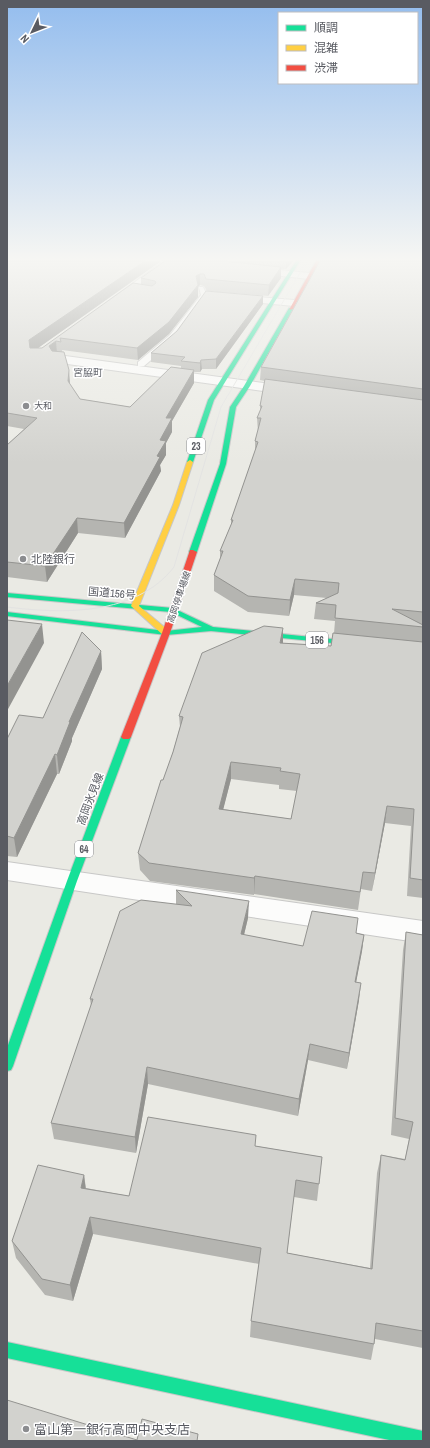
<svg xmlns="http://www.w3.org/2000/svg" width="430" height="1448" viewBox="0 0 430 1448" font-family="'Archivo Narrow','Noto Sans JP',sans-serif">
<rect width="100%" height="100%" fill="#eaeae4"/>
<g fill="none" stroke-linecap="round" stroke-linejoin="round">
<g stroke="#c8c8c7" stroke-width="2">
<path id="lane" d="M199 287H203L207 295 176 339 144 366H138V362L170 335 201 295Z"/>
</g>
<g stroke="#c8c8c7" stroke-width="2">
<path id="street" d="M164 261H175L118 304H110L108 302 110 300Z
M250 267 309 273 314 276 309 279 246 272 245 270Z
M233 295 294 300 300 303 294 306 229 300 227 298 229 296Z
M58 355 293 387 298 388 300 391 298 394 293 395 53 362 52 359Z
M7 862 423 921V943L7 880Z"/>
</g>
<g stroke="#c7c7c7" stroke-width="2">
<path id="fast" d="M296 261H300L214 400 193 462 188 463 187 462 208 400Z
M289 308 293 309 250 386 236 407 226 464 197 552 193 554H190L189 552 220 464 230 407 244 386Z
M7 593 173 608 213 627 362 642 366 644 362 646 211 631 166 635 7 616V612L166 631 202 627 171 612 7 597Z
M126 734 131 737 77 881 13 1066 11 1070 7 1071V1048L67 881 121 737Z
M7 1342 423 1431V1441H394L7 1358Z"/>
</g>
<g stroke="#c7c7c7" stroke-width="2">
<path id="slow" d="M190 460 193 462 179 505 139 606 169 631 170 633 166 635H163L131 606 173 505 187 462Z"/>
</g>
<g stroke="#c7c7c7" stroke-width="2">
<path id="jam" d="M316 261H320L293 309 289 310Z
M190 550H193L197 552 170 633 131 737 129 739H123L121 737 162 633Z"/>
</g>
<use href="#lane" fill="#fcfcfb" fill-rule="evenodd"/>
<use href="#street" fill="#fcfcfb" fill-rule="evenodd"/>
<use href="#fast" fill="#16e098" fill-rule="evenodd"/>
<use href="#slow" fill="#ffcf43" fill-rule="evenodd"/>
<use href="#jam" fill="#f24e42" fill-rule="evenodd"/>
<path stroke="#e3e3e2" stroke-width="1" d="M7 607C62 614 136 616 174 567L221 407 307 261"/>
</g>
<path fill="#b5b5b1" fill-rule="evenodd" d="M7 261H161L38 348H42L141 284V278L165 261H293L286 269H281V278L268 296 207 291 204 286 200 285 198 287V297L169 334 138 360 62 350 70 384 80 399 130 407 181 368V366L151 362V353L263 296V304L216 369H202L200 372H194V383L172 421V432L166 443V455L160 465 161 471 125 538 78 533 47 582 7 577V445L24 429 7 426Z
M423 261V920L422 919 423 898 407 896 411 826 385 823 372 891 361 889 358 910 254 894V895L150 881 140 870 138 853 173 752 180 727 179 716 283 643 331 646 334 633 335 621 314 619 316 603 327 598 294 595 289 616 248 612 214 591V575L220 559V551L231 525V520L255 452V441L258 432 257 418 260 412V406L265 381 260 380 261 367ZM231 779 279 785V789L297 791 291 819 223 809Z
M101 651 102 669 72 738V741L59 774H57L17 857 7 856V739L43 718Z
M176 890 248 918 244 935 303 946 356 933 364 935 362 951 356 982 359 1000 347 1069 308 1060 298 1116 148 1084 136 1153 54 1139 51 1123 91 1006 90 999 176 904Z
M423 930V1348L375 1339 374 1344 371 1360 250 1337 251 1321 259 1264 93 1234 73 1301 45 1295 16 1258 12 1241 84 1175 86 1188 129 1196 256 1146 322 1157 317 1201 294 1197 287 1253 370 1268 377 1173 381 1155 405 1159 409 1139 391 1135 403 950 406 932 422 935Z"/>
<path fill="#939390" d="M145 261H161L31 353 29 340Z
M286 261H293L286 269Z
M281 267V278L268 296 269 285Z
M200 274V285L198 287V297L169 334 138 360 137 348 196 276Z
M263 296V304L216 369V359Z
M56 341 57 354 51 359 49 346Z
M201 360 202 369 200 372V363Z
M69 370 70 383 69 394 68 381Z
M194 370V383L172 421V432L166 443V455L160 465 161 471 125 538 124 523 160 440 166 418Z
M77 518 78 533 47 582 45 566Z
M295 579 294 595 289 616 290 600Z
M42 624 44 643 7 711V686Z
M283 628V644L280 643Z
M101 651 102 669 72 738V741L59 774 57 755 69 722Z
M55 754 57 774 17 857 14 838Z
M231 762V779L219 826V809Z
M387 806 385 823 372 891 375 873Z
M255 876 254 894V895V878Z
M249 901 248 918 240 951 241 934Z
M364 935 362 951 353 999 355 982Z
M361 983 359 1000 347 1069 349 1053Z
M310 1044 308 1060 298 1116 299 1099Z
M147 1067 148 1084 136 1153 135 1137Z
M84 1175 86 1192 81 1188Z
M90 1217 93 1234 73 1301 70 1285Z"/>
<path fill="#d2d2ce" stroke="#939390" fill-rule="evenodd" d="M7 261H145L29 340 30 348H42L133 283 152 286 156 283 155 281 141 278 165 261H222L281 267 269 285 206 279 204 274H200L196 276 198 285 169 322 137 348 60 338 61 342 56 341 49 346 52 351 64 352 69 370 68 381 80 399 130 407 171 367 194 370 166 418H172L160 440 166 441 157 456 160 457 124 523 77 518 45 566 7 562V445L37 418 7 413Z
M320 261H423V389L261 367Z
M206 291 263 296 216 359 201 360 200 363 181 361 185 357 151 353 177 331Z
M265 379 423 400V612L392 609 423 625V627L335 618 336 605 316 603 338 593 339 583 295 579 290 600 248 596 214 575 223 551H220L233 520H231L258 442 255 441 261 418H257L262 406H260Z
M7 620 42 624 7 686Z
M264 626 283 628 280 643 331 646 333 633 423 642V880L410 878 414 809 387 806 375 873 363 872 360 892 255 876 254 878 149 863 138 853 161 780H163L173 752 183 717 179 716 202 653ZM231 762 281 768 280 771 300 774 291 819 219 809Z
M82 632 101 651 69 722H70L57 755 55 754 14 838 7 836V739L19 715 43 718Z
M176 890 249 901 241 934 303 946 312 911 358 918 356 933 364 935 355 982 361 983 349 1053 310 1044 299 1099 147 1067 135 1137 51 1123 93 999H90L120 911 141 900 192 906Z
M406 932 423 935V1331L376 1323 374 1344 251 1321 261 1248 90 1217 70 1285 42 1279 12 1241 38 1165 84 1175 81 1188 129 1196 148 1117 256 1135 255 1146 322 1157 319 1184 296 1180 287 1253 372 1269 381 1155 405 1160 413 1122 395 1118Z
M7 1400 137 1440 142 1419 198 1434 197 1441H7Z"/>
<linearGradient id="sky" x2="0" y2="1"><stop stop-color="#94bdee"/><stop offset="0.56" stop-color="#f6f6f3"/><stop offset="1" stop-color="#f6f6f3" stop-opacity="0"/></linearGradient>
<rect width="430" height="463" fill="url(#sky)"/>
<g fill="#8c8d90" stroke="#fff" stroke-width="1.5">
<circle cx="26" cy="406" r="4"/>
<circle cx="23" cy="559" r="4"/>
<circle cx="26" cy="1429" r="4"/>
</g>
<g text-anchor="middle" stroke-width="3" stroke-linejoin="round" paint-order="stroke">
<g font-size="9" fill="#595b62" stroke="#fff" text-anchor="start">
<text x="34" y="409">大和</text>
</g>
<g font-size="9" fill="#595b62" stroke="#fff">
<text transform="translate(179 597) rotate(-71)" y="3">高岡停車場線</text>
</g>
<g font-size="10" fill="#6a6d74" stroke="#fff">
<text x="88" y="376">宮脇町</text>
</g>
<g fill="#fff" stroke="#8b8c91" stroke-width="1">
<rect x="187" y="438" width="18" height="16" rx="3"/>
<rect x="306" y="632" width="22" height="16" rx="3"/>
<rect x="75" y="841" width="18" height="16" rx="3"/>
</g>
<g font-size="10" font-weight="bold" fill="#595b62">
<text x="196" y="450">23</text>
<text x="317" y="644">156</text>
<text x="84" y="853">64</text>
</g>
<g font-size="11" fill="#595b62" stroke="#fff" text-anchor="start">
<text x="31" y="563">北陸銀行</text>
</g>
<g font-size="11" fill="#595b62" stroke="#fff">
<text transform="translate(112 593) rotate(5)" y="4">国道156号</text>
<text transform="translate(90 799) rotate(-69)" y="4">高岡氷見線</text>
</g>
<g font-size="13" fill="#595b62" stroke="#fff" text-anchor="start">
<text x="34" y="1434">富山第一銀行高岡中央支店</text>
</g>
</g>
<rect width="430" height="1448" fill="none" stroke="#595b62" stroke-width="16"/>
<rect x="278" y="12" width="140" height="72" fill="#ffffff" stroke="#bdbdc0"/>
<rect x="286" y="25" width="20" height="6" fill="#16e098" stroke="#bdbdc0"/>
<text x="314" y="32" font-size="12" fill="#595b62">順調</text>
<rect x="286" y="45" width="20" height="6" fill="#ffcf43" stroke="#bdbdc0"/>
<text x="314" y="52" font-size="12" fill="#595b62">混雑</text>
<rect x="286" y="65" width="20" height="6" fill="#f24e42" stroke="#bdbdc0"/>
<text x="314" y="72" font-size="12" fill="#595b62">渋滞</text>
<g transform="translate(32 32) rotate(227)" stroke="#ffffff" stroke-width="3" paint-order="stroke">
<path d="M0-3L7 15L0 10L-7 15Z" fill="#595b62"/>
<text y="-6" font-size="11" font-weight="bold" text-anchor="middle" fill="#595b62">N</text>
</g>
</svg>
